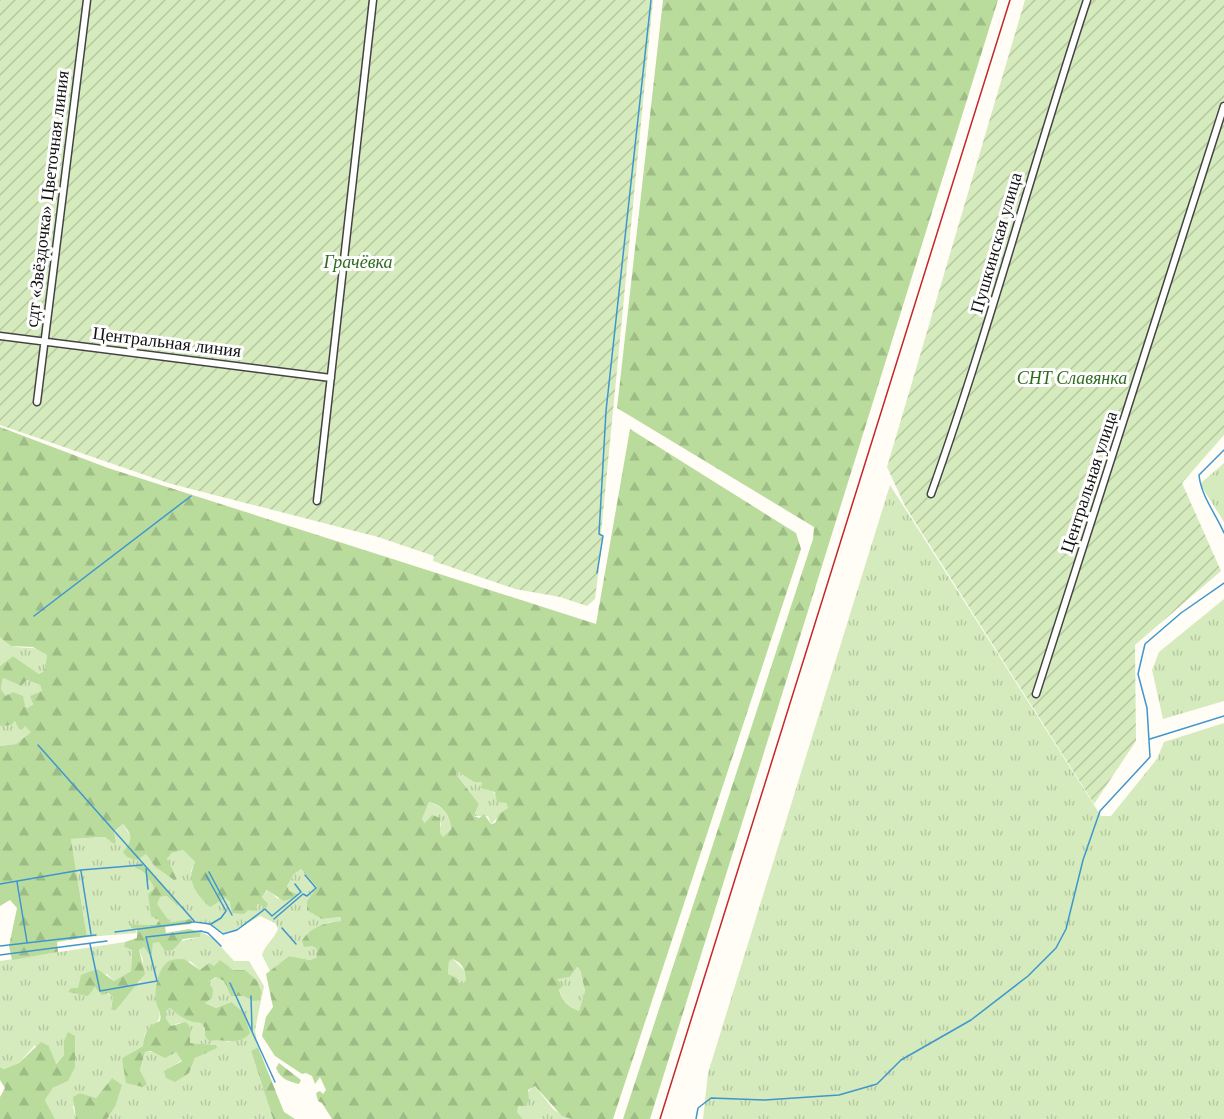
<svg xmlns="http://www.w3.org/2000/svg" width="1224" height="1119" viewBox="0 0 1224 1119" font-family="Georgia,serif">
<defs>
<pattern id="grass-tufts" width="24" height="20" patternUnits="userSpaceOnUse" patternTransform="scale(1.5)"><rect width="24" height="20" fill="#d5ebbd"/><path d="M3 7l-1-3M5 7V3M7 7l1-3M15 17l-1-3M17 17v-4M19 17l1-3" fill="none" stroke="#b6c8a1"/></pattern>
<pattern id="forest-firs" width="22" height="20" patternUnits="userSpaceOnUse" patternTransform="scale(1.5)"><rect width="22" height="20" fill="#b9dc9c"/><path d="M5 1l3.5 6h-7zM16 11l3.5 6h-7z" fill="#9ebc85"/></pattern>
<pattern id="garden-furrows" width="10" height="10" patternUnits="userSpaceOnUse" patternTransform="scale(1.5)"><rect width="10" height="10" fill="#d5ebbd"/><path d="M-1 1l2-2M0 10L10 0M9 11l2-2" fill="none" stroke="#b6c8a1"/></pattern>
</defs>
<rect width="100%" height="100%" fill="#fffdf5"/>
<path fill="url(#grass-tufts)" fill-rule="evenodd" d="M1224 463V522L1200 484Z
M890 485 1101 816H1111L1157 759 1164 742 1224 723V1119H703L708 1073Z
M1224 599V701L1163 719 1152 670 1159 652Z
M0 637C4 639 8 644 13 646 26 650 35 644 47 655L44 671 39 674 13 656 0 666Z
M3 678 21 686 27 680 40 685 42 691 29 708 6 696 1 689Z
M15 721 29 728 31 732 16 744 0 746V726Z
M458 772 474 782 478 780 482 782 506 803 508 808 491 824 488 816H474L479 804 456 774Z
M429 802C443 806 450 815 451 829L443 837 439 833 441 823H425L422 819Z
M123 824 142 855 146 854 155 867 174 880 167 859 172 853 183 850 195 862 191 871 230 902 233 907 248 910 266 901 262 897 268 890 278 899 288 891 287 886 294 874 301 869 317 887 307 901 322 919 341 917V921L330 922 314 930 312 946 318 949 317 957 310 960 289 956 270 971 262 955C265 945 274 939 278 929L275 923 260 916 236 930 223 933C202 920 196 919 170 922L156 904 160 897 167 896 177 906 140 869 150 879 154 888 148 894 159 920 156 925 132 924 137 933 87 937 71 839 105 837 116 842 114 833Z
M201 932 213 938 234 961H249L264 986 255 1030 258 1047 251 1051 273 1119H107L115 1107 112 1078 96 1098 80 1093 73 1107 76 1119H55L45 1100 53 1088 68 1081 64 1041V1055L55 1064 49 1046H34L19 1063 4 1069 0 1067V961L125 942 124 947 132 950 131 971 114 981 107 974 81 982 78 988 90 991 95 986 113 997 111 1008 115 1011 129 990 140 982 143 960 139 950 144 947 152 954 153 942H159L172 950 178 942 200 937ZM190 961 200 970 224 965 233 970 224 981 217 977 208 982 205 1003 216 1008 231 1002 230 1042 205 1036 206 1028 201 1023C189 1023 178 1016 170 1008L166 1010V1018L171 1026 179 1023 191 1029 190 1043 216 1045 195 1058 189 1073 164 1072 182 1060 176 1052H145L140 1070 147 1085 122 1058 143 1046 145 1033C159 1022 164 1018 156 1001Z
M453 959 466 972V980L463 983H457L448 974 449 960Z
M577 967 580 969 585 991 579 1011C564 1004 559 995 557 978L570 977Z
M535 1086 554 1110 572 1119H523L517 1112C521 1102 527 1090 535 1086Z"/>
<path fill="url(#forest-firs)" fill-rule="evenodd" d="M663 0H998L650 1119H623L813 539 814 527 617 408Z
M0 427 108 468 596 624 630 429 796 533 801 549 613 1119H572L562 1116 535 1086 528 1090 529 1101 525 1106H519L517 1112 523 1119H332L322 1103 318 1101 316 1093 320 1091 323 1094 326 1090 320 1077 315 1084 312 1076 306 1073 302 1074 275 1056 262 1036 266 1017 273 1007 266 974 289 956 310 960 317 957V949L312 946 304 947 302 941C309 928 326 922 341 921V917L322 919 307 910V901L317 887 301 869 294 874 287 886 289 891 297 894 296 897 284 901 267 890 262 897 268 904 266 908 258 904 255 911 248 910 244 914 232 913 230 902 225 898 210 907C196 894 186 881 195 862L183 850 172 853 167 859 177 879 174 880 155 867 146 854 137 860 127 857 123 852C133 840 133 836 123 824L114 832 116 842 114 844 105 837 71 839 87 937 57 942 58 952 12 960 9 946 17 908 10 900 0 906V746L16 744 31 732 25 726 22 730 19 729 15 721 11 725 0 726V666L13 656 39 674 44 671 47 655 33 647 11 646 0 637ZM3 678 21 686 27 680 40 685 42 691 30 696 33 704 28 708 25 706 23 696 13 692 6 696 1 689ZM458 772 474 782H482L481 788 495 792 497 802 506 803 508 808 499 814 495 823 491 824 484 814 479 818 474 816 479 804 456 774ZM429 802C443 805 450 815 451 829L443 837 440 833V818L432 815 425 823 422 819ZM453 959C462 963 466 970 466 980L463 983H457V978L448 974 449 961ZM577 967 580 969 585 991 579 1011C569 1007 561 1000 559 989L563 986 557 979 570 977Z
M143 862 179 904 178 906 167 896 160 897 157 904 170 922 192 919 193 921 190 924 165 927 166 933 189 929 201 932 200 937 183 939 173 950 165 951 159 942 153 943 152 954H149L144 947 139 950 145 974 115 1011 111 1009 113 997 108 993 102 995 95 987 88 996 68 992 71 988H78L81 975 97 969 114 981 131 971 132 950 124 947 125 942 137 938V930L131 928V924L156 925 159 920 151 916 148 894 154 888C150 879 145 870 135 868L137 864Z
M184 959 200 970 209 963 214 966 220 960 233 970H245L257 981 262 993 258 1000 253 1001 244 996H231L224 981 216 977 208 982 213 989 212 998 205 1003 216 1008 231 1002 244 1013 250 1033C239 1047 224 1038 209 1041L205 1036V1028L201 1023C189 1023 178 1016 170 1008L166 1011V1018L171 1026 186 1022 191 1029 190 1043 216 1045 217 1048 195 1058 189 1073 175 1082 166 1078 164 1071 182 1061 176 1052 165 1058 151 1051 145 1052 140 1070 147 1084 143 1087 126 1083 122 1058 143 1046C145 1032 147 1026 160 1021 162 1012 158 1010 156 1002 154 991 158 967 169 961 173 959 179 959 184 959Z
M68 1032 75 1036V1067L68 1081 53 1088 45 1100 55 1119H0V1097L5 1088 0 1080V1067L4 1069 19 1063 41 1042 49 1046 56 1064 64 1055V1041Z
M258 1047 284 1112 295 1119H273L251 1051Z
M279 1063 301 1080 299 1084C287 1081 281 1079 276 1068Z
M112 1078 122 1085 115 1107 107 1119H76L73 1097 80 1093 96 1098Z"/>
<path fill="url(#garden-furrows)" d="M0 0H653L601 534 603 536 595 599 587 606 560 597 515 589 433 561 434 556 378 537 168 483 0 425Z
M1025 0H1224V435L1182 483 1221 571 1135 645 1136 741 1094 804 905 506 887 467Z"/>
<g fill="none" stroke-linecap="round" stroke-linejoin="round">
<path stroke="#3f96cf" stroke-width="1.5" d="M1224 450 1199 475C1201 496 1216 514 1224 533
M597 573 603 536 599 534 606 411 651 0
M34 616 191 496
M1150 739 1224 716
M38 745 195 922 210 924 223 934 237 930 265 909 272 916 301 892 295 884
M146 869 148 889
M81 871 91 934
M209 872 232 915
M206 875 226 911 221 918 211 924
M17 882 27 942
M0 884 81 870 142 865
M274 919 303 894 307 896 316 888 305 875
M282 928 296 944
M115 932 194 922
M90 944 100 991 157 981 146 937 201 931 208 933 221 946
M0 946 96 935
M0 955 107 941
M230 983 275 1082
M251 996 252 1031
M696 1119 698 1108 711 1098 765 1100 839 1095 877 1084 901 1060 971 1020 1028 976 1056 948 1066 929 1083 860 1100 811 1150 757 1147 708 1138 674 1145 644 1181 613 1224 583"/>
<g stroke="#444" stroke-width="9">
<path id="minor" d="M0 336 331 378
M37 402 87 0
M931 494C989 331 1033 164 1087 0
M317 501 373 0
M1036 694 1224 106"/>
</g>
<use href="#minor" stroke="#fff" stroke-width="6"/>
<path stroke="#c4262e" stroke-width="1.5" d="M660 1119 1010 0"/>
</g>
<g text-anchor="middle" stroke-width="6" stroke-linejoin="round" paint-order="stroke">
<g font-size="18" fill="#111" stroke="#fff">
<text transform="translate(47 199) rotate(-83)" y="6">сдт «Звёздочка» Цветочная линия</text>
<text transform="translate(996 243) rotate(-74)" y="6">Пушкинская улица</text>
<text transform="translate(167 342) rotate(7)" y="6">Центральная линия</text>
<text transform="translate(1089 482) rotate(-72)" y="6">Центральная улица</text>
</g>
<g font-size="18" font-style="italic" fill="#2f6b1f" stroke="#fff">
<text x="358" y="268">Грачёвка</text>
<text x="1072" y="384">СНТ Славянка</text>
</g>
</g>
</svg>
